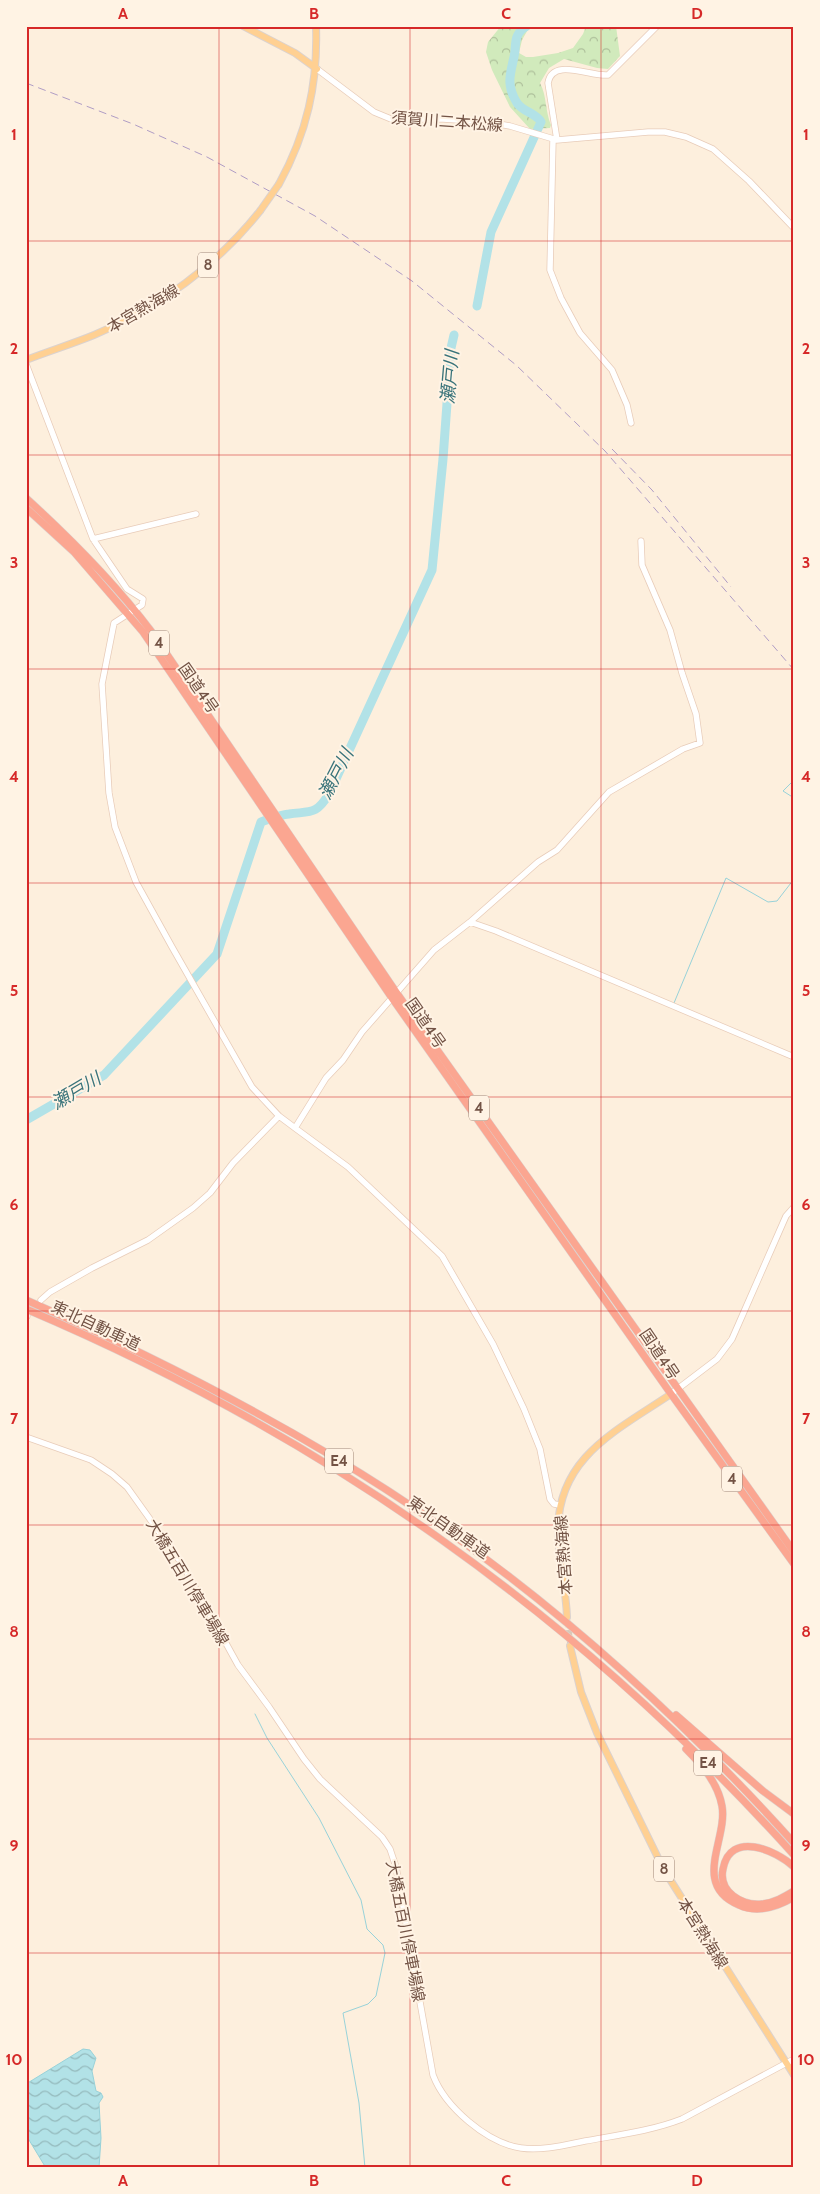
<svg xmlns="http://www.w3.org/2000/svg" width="820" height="2194" viewBox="0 0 820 2194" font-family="Cabin,'Noto Sans JP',sans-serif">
<defs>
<pattern id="forest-crowns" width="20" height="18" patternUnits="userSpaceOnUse" patternTransform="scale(1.25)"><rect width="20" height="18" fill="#d1eabc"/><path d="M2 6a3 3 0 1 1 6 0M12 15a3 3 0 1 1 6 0" fill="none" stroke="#aec09b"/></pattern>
<pattern id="water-waves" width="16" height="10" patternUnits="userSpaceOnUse" patternTransform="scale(1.25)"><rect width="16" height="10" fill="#b2e2e7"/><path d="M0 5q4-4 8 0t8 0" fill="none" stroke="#95babd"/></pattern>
</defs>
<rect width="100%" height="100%" fill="#fdefdd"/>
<path fill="url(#forest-crowns)" d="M501 26H530L522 40 519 53 526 57H533L558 53 573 48 583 34 586 26H616L620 56 608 69 597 68 564 59 549 68 540 83C547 96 545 111 551 125L550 128 530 129 510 107 492 70 486 52 488 42Z"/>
<path fill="url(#water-waves)" stroke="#98d2d9" d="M83 2049 90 2050 96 2058 92 2071 96 2091 101 2093 103 2097 99 2103 101 2138 99 2168H46L26 2135V2084Z"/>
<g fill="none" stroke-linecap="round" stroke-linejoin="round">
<path stroke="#98d2d9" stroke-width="1" d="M794 780 783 791 794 798
M674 1003 726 878 768 902 777 901 794 879
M255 1714 267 1738 319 1818 361 1900 367 1929 383 1945 385 1953 376 1996 368 2004 343 2013 359 2103 365 2168"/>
<path stroke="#b2e2e7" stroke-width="9" d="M477 306 491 232 541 122C536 113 523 112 517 103 506 85 510 75 514 57 517 45 512 35 527 26
M26 1120 104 1075 217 954 261 822C270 819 279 815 289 814 311 811 316 815 329 794L432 570 443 459 451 348 454 335"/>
<path stroke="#dac8b7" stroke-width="6" stroke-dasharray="6 3" stroke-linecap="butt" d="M568 1621 570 1643"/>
<g stroke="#e8ccb9" stroke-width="7">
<path id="secondary" d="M317 69 374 112 391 119H443L488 122 510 126 557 140 648 132H665L686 137 713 149 749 181 794 228
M553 140 550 270 561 298 580 333 612 370 627 405 631 423
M557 140 548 83C552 57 591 77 608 75L657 26
M26 364 93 539 127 589 143 599 142 605 114 623 102 684 109 793 115 827 136 882 172 947 252 1087 279 1116
M93 539 196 514
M470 922 496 931 794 1057
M295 1128 348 1167 442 1256 493 1344 524 1409 540 1449 550 1499 554 1504 560 1505
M41 1300 50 1292 92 1268 148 1240 193 1208 210 1193 233 1163 279 1116 295 1128 326 1078 343 1060 362 1032 434 950 470 922 538 862 557 850 609 792 683 749 700 743 696 714 682 673 670 630 642 565 641 541
M26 1316H27
M671 1394 717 1359 732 1339 786 1216 794 1207
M26 1437 91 1460 112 1474 127 1487 182 1564 238 1665 269 1707 304 1759 320 1779 382 1837 390 1849 396 1867 433 2075C445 2107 487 2143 521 2148 542 2151 565 2145 585 2141 618 2135 651 2131 682 2119L794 2059"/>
</g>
<g stroke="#dbd2cf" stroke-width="8">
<path id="primary" d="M243 26 295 53 317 69
M279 184C307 133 318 84 316 26
M26 360C49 351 72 344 94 335 159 308 217 265 260 211
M567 1617C566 1589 559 1562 558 1534 556 1458 616 1431 671 1394
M570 1646 581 1692 597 1733 664 1870 794 2075"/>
</g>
<g stroke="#dbd2cf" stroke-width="8">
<path id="highway" d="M26 498C71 539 114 582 151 631L396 992 794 1552
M26 508 74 552 143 632 392 998 671 1394 794 1564
M26 1300C131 1346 233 1397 332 1456 504 1558 660 1694 794 1843
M26 1309C325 1436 577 1614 794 1855
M676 1715 763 1791 794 1814
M686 1749C702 1765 718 1783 722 1806 728 1839 691 1885 739 1905 758 1914 777 1907 794 1897
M794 1867C776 1850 730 1830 723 1869 718 1892 742 1906 762 1904 774 1903 784 1897 794 1891"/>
</g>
<use href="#secondary" stroke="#fff" stroke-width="5.5"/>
<use href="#primary" stroke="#ffd092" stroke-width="6"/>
<use href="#highway" stroke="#fba691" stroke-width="7"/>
<path stroke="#b09dc5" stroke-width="1" stroke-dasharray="8 5" stroke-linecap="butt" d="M26 83 133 124 207 157 315 216 412 281 516 365 605 451 794 670
M612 449 652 490 731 587"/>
<g stroke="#dbd2cf" stroke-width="8" stroke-linecap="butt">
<path id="primary-bridge" d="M260 211 279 184"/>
</g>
<use href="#primary-bridge" stroke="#ffd092" stroke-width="6"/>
</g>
<path fill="none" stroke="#d62828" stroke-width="1" stroke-opacity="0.55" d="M219 26V2168M410 26V2168M601 26V2168M26 241H794M26 455H794M26 669H794M26 883H794M26 1097H794M26 1311H794M26 1525H794M26 1739H794M26 1953H794"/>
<g text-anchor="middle" stroke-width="4" stroke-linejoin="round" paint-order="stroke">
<g fill="#fff3e4" stroke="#9d8375" stroke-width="1">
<rect x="198" y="252.5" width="20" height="25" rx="4"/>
<rect x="149" y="630.5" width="20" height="25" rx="4"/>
<rect x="469" y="1095.5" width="20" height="25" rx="4"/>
<rect x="325" y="1448.5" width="28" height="25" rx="4"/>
<rect x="722" y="1466.5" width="20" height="25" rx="4"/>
<rect x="694" y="1750.5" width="28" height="25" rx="4"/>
<rect x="654" y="1856.5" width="20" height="25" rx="4"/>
</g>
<g font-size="15" font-weight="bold" fill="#735345">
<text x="208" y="270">8</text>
<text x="159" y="648">4</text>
<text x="479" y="1113">4</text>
<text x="339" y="1466">E4</text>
<text x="732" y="1484">4</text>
<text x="708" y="1768">E4</text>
<text x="664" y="1874">8</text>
</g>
<g font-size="16" fill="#735345" stroke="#fff3e4">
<text transform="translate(447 121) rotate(4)" y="6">須賀川二本松線</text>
<text transform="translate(143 308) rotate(-30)" y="6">本宮熱海線</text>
<text transform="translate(199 688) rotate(55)" y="6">国道4号</text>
<text transform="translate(426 1023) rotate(55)" y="6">国道4号</text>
<text transform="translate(96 1325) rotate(25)" y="6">東北自動車道</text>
<text transform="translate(660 1354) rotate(56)" y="6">国道4号</text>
<text transform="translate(449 1527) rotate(35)" y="6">東北自動車道</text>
<text transform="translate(563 1555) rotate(-94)" y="6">本宮熱海線</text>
<text transform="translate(188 1582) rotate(59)" y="6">大橋五百川停車場線</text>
<text transform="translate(406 1931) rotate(79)" y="6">大橋五百川停車場線</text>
<text transform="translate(703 1933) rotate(58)" y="6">本宮熱海線</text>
</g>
<g font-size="18" font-style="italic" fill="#39737a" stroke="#fff3e4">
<text transform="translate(450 377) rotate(-85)" y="6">瀬戸川</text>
<text transform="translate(336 774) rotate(-63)" y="6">瀬戸川</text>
<text transform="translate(76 1091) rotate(-31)" y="6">瀬戸川</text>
</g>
</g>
<rect width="820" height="2194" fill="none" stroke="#fff3e4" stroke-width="55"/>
<rect x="28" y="28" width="764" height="2138" fill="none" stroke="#d62828" stroke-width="2"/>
<g font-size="16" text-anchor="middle" font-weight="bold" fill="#d62828">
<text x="123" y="19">A</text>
<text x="314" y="19">B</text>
<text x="506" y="19">C</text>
<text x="697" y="19">D</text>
<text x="14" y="140">1</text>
<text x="806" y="140">1</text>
<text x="14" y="354">2</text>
<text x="806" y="354">2</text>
<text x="14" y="568">3</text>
<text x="806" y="568">3</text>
<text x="14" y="782">4</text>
<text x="806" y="782">4</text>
<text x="14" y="996">5</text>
<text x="806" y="996">5</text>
<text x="14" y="1210">6</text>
<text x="806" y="1210">6</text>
<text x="14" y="1424">7</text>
<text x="806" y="1424">7</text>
<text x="14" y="1637">8</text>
<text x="806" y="1637">8</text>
<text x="14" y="1851">9</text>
<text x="806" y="1851">9</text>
<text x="14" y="2065">10</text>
<text x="806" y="2065">10</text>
<text x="123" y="2186">A</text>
<text x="314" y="2186">B</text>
<text x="506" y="2186">C</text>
<text x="697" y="2186">D</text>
</g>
</svg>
